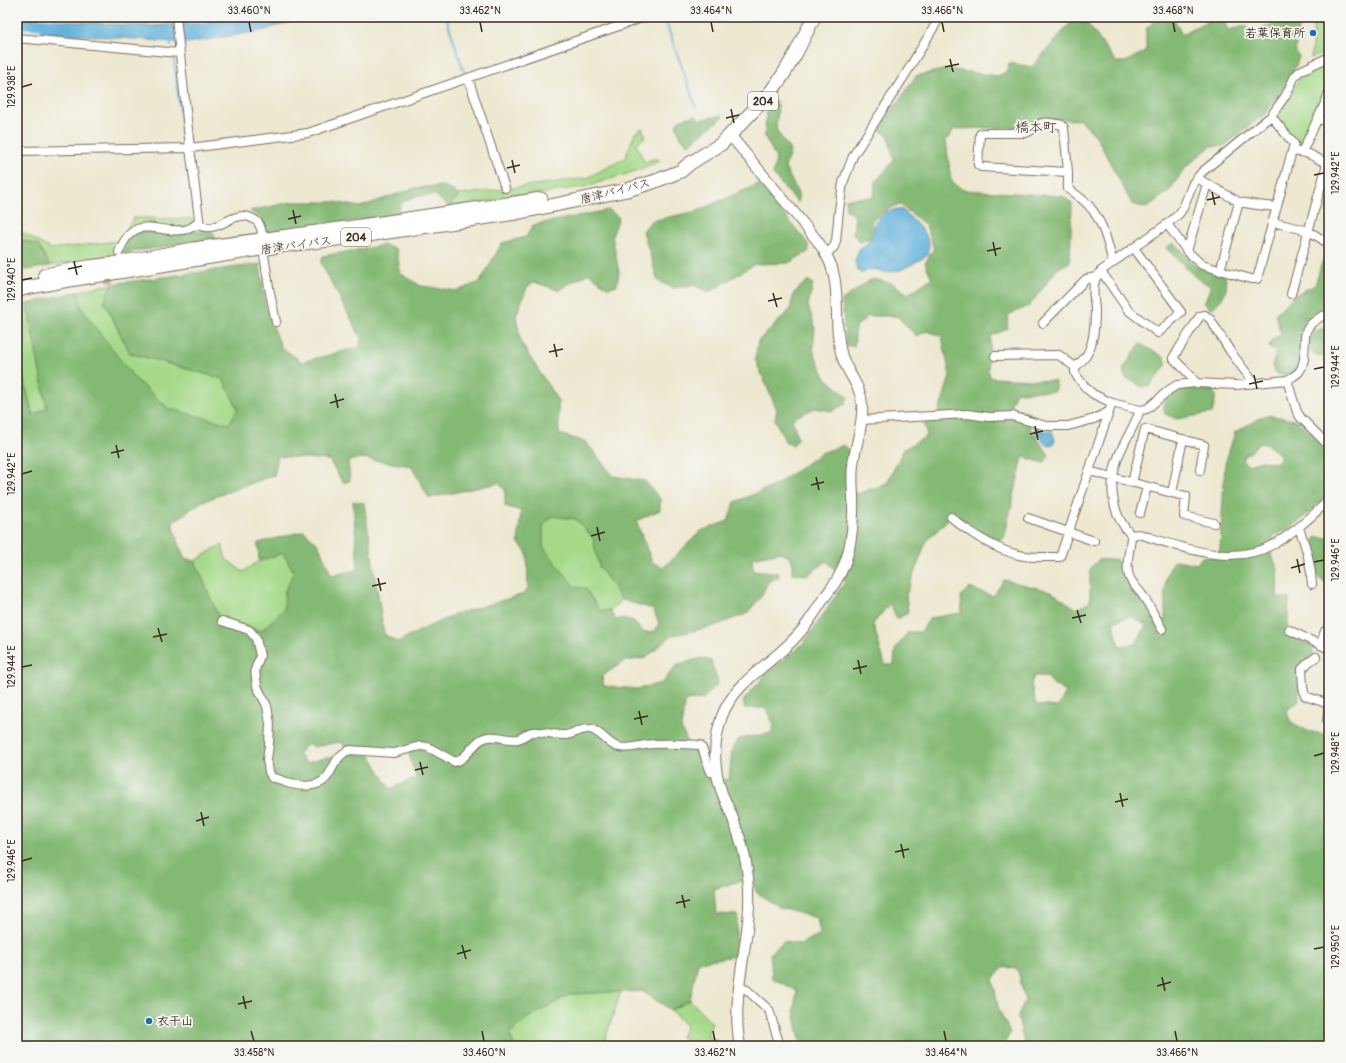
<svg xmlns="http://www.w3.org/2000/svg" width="1346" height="1063" viewBox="0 0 1346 1063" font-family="Pangolin,'Klee One',sans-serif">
<rect width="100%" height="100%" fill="#f6f6f2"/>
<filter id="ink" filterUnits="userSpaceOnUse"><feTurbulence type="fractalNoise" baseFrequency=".025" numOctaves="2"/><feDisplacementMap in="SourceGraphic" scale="8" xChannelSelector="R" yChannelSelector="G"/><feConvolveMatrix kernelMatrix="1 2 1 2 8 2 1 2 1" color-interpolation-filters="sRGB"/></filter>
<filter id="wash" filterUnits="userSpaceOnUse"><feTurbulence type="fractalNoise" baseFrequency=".012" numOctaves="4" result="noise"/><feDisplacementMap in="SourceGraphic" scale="16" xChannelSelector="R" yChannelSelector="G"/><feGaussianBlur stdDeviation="0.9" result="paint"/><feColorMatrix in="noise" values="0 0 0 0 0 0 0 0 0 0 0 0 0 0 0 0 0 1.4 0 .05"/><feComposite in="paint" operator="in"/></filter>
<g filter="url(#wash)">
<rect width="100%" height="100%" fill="#ede8d0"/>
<path fill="#a5d989" stroke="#708254" d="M1314 17H1329V52L1311 58Z
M1325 63 1328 71V91L1302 146 1297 145 1276 117 1290 95 1299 79 1304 74Z
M642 128 646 136 636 144 644 162 657 158 660 161 633 172 584 187 449 207 459 195 587 178 625 158 635 133Z
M134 218 193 219 197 232 180 235 142 232 131 238 124 253 50 266 38 245 17 239V229L50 249 119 241Z
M112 284 104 301 130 353 223 379 238 409 229 424 169 409 134 378 81 308 79 291Z
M27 304 47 408 33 416 17 354V307Z
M552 516 576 519 593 538 599 566 622 600 610 610 600 611 585 588H575L543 547V526Z
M222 544 226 559 243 572 259 561 283 553 294 572 285 591V609L261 631 219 618 195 561Z
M621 991 603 1046H514L510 1034 524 1020 570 994Z
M690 1000 712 1023 707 1035 722 1044 721 1046H705L681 1037 686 1026 671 1010Z"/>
<path fill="#84b975" stroke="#60724a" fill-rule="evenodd" d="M1159 17 1174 19 1182 35 1207 22 1203 17H1222L1228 30 1245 26 1255 33 1273 23V17H1300L1295 50 1299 58 1290 78 1266 113 1224 146H1211L1186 167 1169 191 1146 208 1132 204 1096 136 1081 120 1042 119 1024 127 954 129 946 141 951 181 963 190 1062 196 1072 203 1070 262 1058 268 1029 306 1008 315 1007 329 991 336 988 370 991 378 1055 381V391L1016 392 1010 406 1029 413 1031 430 1049 455 1044 463 1023 457 1004 538 995 543 949 518 926 542 906 595 908 613 897 619 890 603 873 624 885 665H894L895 650 908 632H921L930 618 962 613 961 596 969 588 993 596 1004 580 1050 591 1077 609 1090 602V569L1098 560 1115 559 1124 567 1127 583 1139 595 1155 621 1165 620C1166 599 1161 577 1175 560L1197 564 1202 557H1214L1220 549 1225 464 1235 432 1266 415 1296 420 1329 448V494L1294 526 1273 536 1269 549 1278 570 1277 597 1289 599 1287 634 1312 647 1314 656 1297 667 1299 701 1287 710 1290 721 1307 731 1329 735V1046H1026L1022 1036 1018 1016 1025 1001 1018 970 1005 966 993 979 998 1007 1010 1033 1003 1046H801L794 1010 797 991 772 978 770 953 784 941 800 944 820 934 817 918 780 908 756 892 752 877 714 889 716 914 738 915 734 956 698 962 690 1000 671 1010 642 991 570 994 524 1020 510 1034 514 1046H17V354L33 415 47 408 27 304 79 291 81 308 134 378 169 409 229 424 238 409 223 379 130 353 104 301 112 284 260 264 266 308 281 347 302 362 360 347 361 338 321 263 323 256 384 245 396 249 401 274 421 286 457 291 480 282 502 243 526 237 533 225 609 210 619 218 612 236 619 272 617 285 608 288 589 273 558 290 534 282 527 287 516 316 521 343 558 401 559 434 586 442 613 476 645 481 660 499V510L636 521 652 562 663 568 701 531 728 521 735 502 776 485 821 453 844 445 849 450 845 488 858 494 887 483 904 449 927 436 924 423 939 412 950 376 942 336 927 331 916 336 897 316H868L856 327 854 346H846L842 300 872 279 892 283 908 294 932 278 925 263 934 249 926 225 899 204 883 212 871 222V238L859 242 853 233 855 216 846 210 845 199 874 197 875 183 894 160 888 135 879 130 916 76 947 69 998 76 1006 72 1009 63 1032 67 1072 21 1084 19 1116 62H1125L1146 51V29ZM1258 443 1266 444 1280 454V459L1275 463 1261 461 1248 465 1242 461 1246 453H1250ZM278 456 329 460 343 483 350 481 348 461 362 458 411 466 429 498 499 483 505 490V506L521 511 518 542 527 553 528 588 524 594 453 615 397 642 384 634 364 503 353 501 358 569 332 576 318 544 304 531 258 543 259 561 283 553 294 572 285 591 284 609 261 631 219 618 195 561 184 558 172 523 201 502 274 475ZM552 516 576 519 593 538 599 566 622 600 653 609 659 623 653 632H642L634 621 623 618 616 620 610 610 600 611 585 588 575 587 543 547V526ZM781 552 792 559V573L808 575 827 561 845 582 804 643 769 671 743 701 745 708H765L774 725 771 733 739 739 732 750 729 780 711 778 705 749 690 747 681 728 685 701 703 699 718 683 711 661 703 658 678 664 662 683 637 689 604 686 602 676 625 661 646 658 671 636 714 626 746 614 761 597 768 582 779 577 778 573 753 570 752 558ZM1130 616 1146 625 1136 644 1119 646 1114 622ZM1034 676H1047L1053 684 1066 692 1058 707 1036 705 1031 684ZM340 742 347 747 393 751 407 747 416 778 390 789 371 756 341 752 335 757 325 758 306 763 298 754 309 743 313 747Z
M775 100 778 105 776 129 790 151 785 168 798 193V203L773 175 776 158 765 137 766 112Z
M696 115 699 120 722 115V118L688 144 682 139 676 125 679 120Z
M759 184 809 245 808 252 788 263 755 264 709 292 694 285 673 288 658 281 643 231 651 221 697 211Z
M444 186 459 195 449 207 435 195C418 197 400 194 398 215L266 233 261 218 250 211 292 202H335L360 207 415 188Z
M212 231 216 239 124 253 131 238 142 232 180 235 197 232Z
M17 239 38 245 50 266 25 270 17 256Z
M1174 243 1199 268 1225 276C1229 292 1223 299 1211 309L1204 303 1211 286 1195 277 1166 248Z
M1326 250 1329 251V305L1317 310 1302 323 1299 361 1293 373 1284 375 1277 374 1272 366 1276 353 1269 347 1272 340 1281 334 1275 314 1293 296 1315 285Z
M808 280 813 284 808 306 815 327 813 350 825 377 848 397 845 404 832 411 815 408 792 419 798 439 793 445 786 443 775 420 777 410 755 359 758 341 790 310 794 293Z
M1329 325V359L1310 352 1308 341 1314 332Z
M1140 344 1164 357 1167 364 1150 386 1142 387 1125 377 1123 369Z
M1181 388H1211L1216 396 1212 413 1177 419 1165 414 1163 404 1170 395Z
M1317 537 1329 538V582L1322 581 1314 573 1309 545Z"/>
<path fill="#60b1db" stroke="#4e6e7c" d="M231 17H306L261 31 187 43 41 32 46 20 151 26 202 23Z
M896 209 903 210 925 233 929 243 928 255C916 261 903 272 889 272 877 273 877 265 862 273L857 270 855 261 859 249 870 241 873 233V225L884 213Z
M1035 427 1044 431H1052L1055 440 1053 445 1048 446 1036 434Z"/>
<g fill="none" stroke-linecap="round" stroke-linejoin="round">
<path stroke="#60b1db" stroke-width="2" d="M446 17 465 75
M664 17 696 107
M168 19 169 26
M170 40 171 46
M174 61 184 143"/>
<path stroke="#60b1db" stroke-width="12" d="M17 22 60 25"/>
</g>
</g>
<g filter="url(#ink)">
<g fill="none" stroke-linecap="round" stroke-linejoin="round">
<path stroke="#c9c2ac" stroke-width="8" stroke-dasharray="8 4" stroke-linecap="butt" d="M107 285 119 252"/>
<g stroke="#796c5c" stroke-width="10">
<path id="minor" d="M176 17 190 148 200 226C219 232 228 215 244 216 249 216 257 220 259 224 264 233 263 246 264 255 267 278 271 300 276 322
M17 38 179 53
M1329 57 1300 71 1295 76 1286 95 1271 116 1202 172 1193 183 1183 208 1179 214 1167 224 1101 271C1090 283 1094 295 1095 310 1095 324 1094 344 1086 356 1083 360 1079 364 1075 367V373L1078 378 1086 388 1093 394 1112 403 1140 410 1147 409 1169 390 1177 385 1196 383 1236 385 1287 380 1294 376 1299 372 1302 367 1304 359 1305 336 1307 329 1312 323 1322 316 1329 315
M468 78 505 188
M1318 118 1329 123
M17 151 190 148 308 133 645 17
M1298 152C1309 151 1319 161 1329 164
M1302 152 1326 101 1329 92
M1068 172 981 167 978 165 980 134 983 133H1025C1032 132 1036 125 1042 123 1048 121 1056 124 1062 125L1064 128 1068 172V189C1073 192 1078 196 1083 200 1102 216 1107 240 1113 263
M1197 178 1239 202 1257 205 1277 207
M1272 222 1309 231 1329 244
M1167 224 1187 251 1202 265 1251 279H1257L1294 144 1271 116
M1187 251 1207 184
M119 252C136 209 159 237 188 229 192 228 195 225 199 222
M826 254 834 247 836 241 839 210 843 183 853 156 905 75 940 17
M1101 271 1128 310 1158 333 1181 312 1134 248
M1220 271 1239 202
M1291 294 1327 164
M1043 323 1086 279 1096 277
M995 356 1059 355 1075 367
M1287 380 1297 412 1301 418 1329 446
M1196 383 1190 375 1173 358 1200 316 1205 315 1210 319 1230 351 1254 383
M1140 410C1135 426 1125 439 1119 455 1108 482 1110 513 1131 535L1139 534C1181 547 1232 568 1274 544 1295 532 1312 516 1329 500
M861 420 967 414 989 417 1012 416 1046 426H1068L1094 419 1108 412
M1183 439 1172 493 1186 496 1184 516 1214 523
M1089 471 1172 493
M1132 483 1145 429 1204 445 1200 470
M1140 513 1147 487
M951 517C968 532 996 550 1019 555 1032 558 1047 557 1060 557L1112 403
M1028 518 1094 541
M1299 528C1306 546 1311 564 1312 584
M1131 535C1131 547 1126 559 1128 572 1129 582 1138 588 1143 596 1150 606 1156 618 1162 629
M222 621 249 630 256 638 260 656 255 670 257 686 267 706 270 724 269 745 267 760 269 772 272 778C279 777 281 781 287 783 295 785 309 787 317 784 334 779 331 756 350 750L394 753 420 746 428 747 455 762C469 758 474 739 488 737 498 735 509 741 518 739 523 738 527 733 532 732 543 730 555 736 566 735 574 734 581 728 590 729 601 731 607 744 618 747 630 750 643 744 654 744 670 743 685 744 700 745 706 752 705 763 710 772L717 773
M1289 630 1329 649
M1320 645 1325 631 1329 632
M1316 657 1309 662 1302 669 1303 687 1305 696 1329 704
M1327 721 1329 702
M739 987 747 990 769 1010 780 1046"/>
</g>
<g stroke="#796c5c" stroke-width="12">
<path id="tertiary" d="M730 135 816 239C822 247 827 255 831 265 841 294 833 327 842 356 847 373 861 386 862 404 864 424 855 445 853 465 851 481 854 496 853 513 853 533 849 558 839 576 835 584 829 591 824 598 814 614 804 630 790 643 767 666 734 684 722 716 713 742 713 768 722 793 726 803 731 812 734 822 741 839 746 858 748 877 755 934 729 989 740 1046"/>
</g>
<g stroke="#796c5c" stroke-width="15">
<path id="trunk" d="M45 275 88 267 113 264 193 249 361 226 541 199
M17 291 25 288 63 281 279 246 361 236 516 213 627 190 653 182 681 171 689 164 721 144 730 135 770 93 783 75 796 53 814 17"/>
</g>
<use href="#minor" stroke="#fff" stroke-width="8"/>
<use href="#tertiary" stroke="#fff" stroke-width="10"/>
<use href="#trunk" stroke="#fff" stroke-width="13"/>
</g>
</g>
<path fill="none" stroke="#3b2a1e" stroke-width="1.5" d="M249 22 251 32M480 22 482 32M711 22 713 32M942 22 944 32M1173 22 1175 32M950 59 953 72M945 67 959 64M22 87 32 84M731 109 734 123M726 118 739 115M512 160 515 173M507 168 520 165M1314 175 1324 173M1212 192 1215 205M1207 200 1220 197M293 210 296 224M288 219 301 216M993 242 996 256M987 251 1001 248M74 261 77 275M68 269 82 266M22 280 32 278M773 293 777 307M768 301 782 298M554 344 557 357M549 352 563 349M1314 369 1324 367M1254 375 1257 389M1249 384 1263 381M335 394 338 408M330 403 344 399M1035 426 1038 440M1030 434 1043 431M116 445 119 458M111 453 124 450M22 474 32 471M816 477 819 490M811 485 824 482M597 527 600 541M591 536 605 532M1297 559 1300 573M1314 562 1324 560M1291 568 1305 564M378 578 381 591M372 586 386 583M1077 610 1081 623M1072 618 1086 615M158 628 162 642M153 637 167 634M858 660 861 674M22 667 32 665M853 669 867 666M639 711 642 725M634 719 648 716M1314 756 1324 753M420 762 423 775M415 770 428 767M1120 793 1123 807M1115 802 1128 799M201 812 204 826M196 821 209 817M901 844 904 858M895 852 909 849M22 861 32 858M682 895 685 908M676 903 690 900M462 945 466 959M1314 949 1324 947M457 954 471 950M1162 977 1165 991M1157 986 1171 982M243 996 246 1009M238 1004 252 1001M251 1031 254 1041M482 1031 484 1041M713 1031 715 1041M944 1031 946 1041M1175 1031 1177 1041"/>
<g fill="#1f6fb2" stroke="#f6f6f2" stroke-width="1.5">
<circle cx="1313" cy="33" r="4"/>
<circle cx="149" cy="1021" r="4"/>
</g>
<g text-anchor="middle" stroke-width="3.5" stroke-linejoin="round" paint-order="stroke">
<g fill="#f6f6f2" stroke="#73675e" stroke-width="1">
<rect x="748" y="92" width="30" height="18" rx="3"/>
<rect x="341" y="228" width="30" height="18" rx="3"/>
</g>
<g font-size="11" font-weight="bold" fill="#3b2a1e">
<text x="763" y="105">204</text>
<text x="356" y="241">204</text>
</g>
<g font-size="12" font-weight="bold" fill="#3b2a1e" stroke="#f6f6f2" text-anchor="end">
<text x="1305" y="37">若葉保育所</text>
<text x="157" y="1025" text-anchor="start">衣干山</text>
</g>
<g font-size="12" fill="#3b2a1e" stroke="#f6f6f2">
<text transform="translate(615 191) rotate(-14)" y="4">唐津バイパス</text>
<text transform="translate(296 245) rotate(-8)" y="4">唐津バイパス</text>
</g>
<g font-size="14" fill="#3b2a1e" stroke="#f6f6f2">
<text x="1036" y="132">橋本町</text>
</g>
</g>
<rect width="1346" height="1063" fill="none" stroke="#f6f6f2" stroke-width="44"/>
<rect x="22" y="22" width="1302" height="1019" fill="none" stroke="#3b2a1e" stroke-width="1.5"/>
<g font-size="10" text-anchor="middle" fill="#3b2a1e">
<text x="249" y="14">33.460°N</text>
<text x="480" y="14">33.462°N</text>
<text x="711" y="14">33.464°N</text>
<text x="942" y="14">33.466°N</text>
<text x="1173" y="14">33.468°N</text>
<text transform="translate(11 87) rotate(-90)" y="4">129.938°E</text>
<text transform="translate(1335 173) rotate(-90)" y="4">129.942°E</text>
<text transform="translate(11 280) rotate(-90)" y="4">129.940°E</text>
<text transform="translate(1335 367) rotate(-90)" y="4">129.944°E</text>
<text transform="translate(11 474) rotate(-90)" y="4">129.942°E</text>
<text transform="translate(1335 560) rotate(-90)" y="4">129.946°E</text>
<text transform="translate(11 667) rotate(-90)" y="4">129.944°E</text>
<text transform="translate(1335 753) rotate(-90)" y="4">129.948°E</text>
<text transform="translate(11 861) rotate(-90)" y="4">129.946°E</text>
<text transform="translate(1335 947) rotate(-90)" y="4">129.950°E</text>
<text x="254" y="1056">33.458°N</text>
<text x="484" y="1056">33.460°N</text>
<text x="715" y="1056">33.462°N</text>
<text x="946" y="1056">33.464°N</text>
<text x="1177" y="1056">33.466°N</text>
</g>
</svg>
